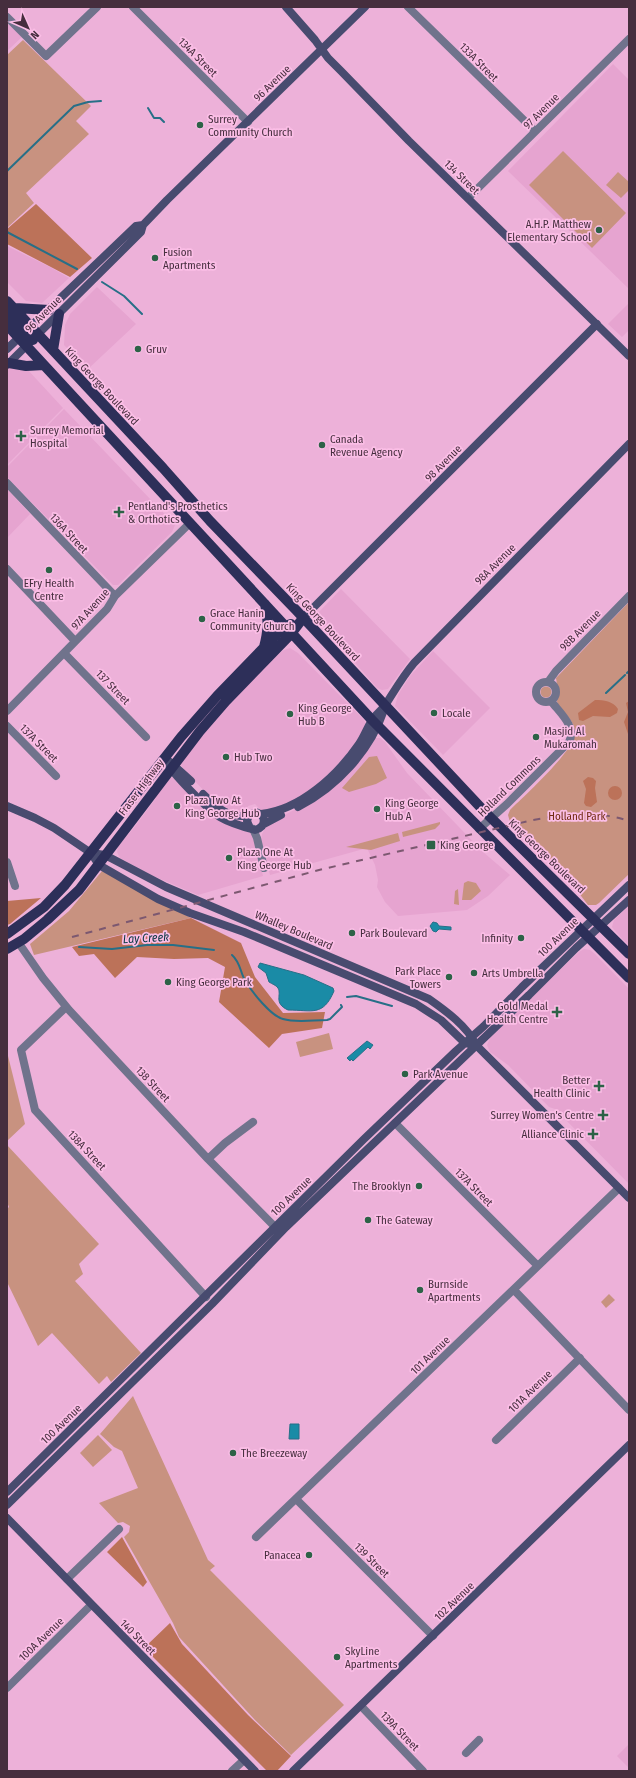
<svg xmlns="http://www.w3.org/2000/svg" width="636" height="1778" viewBox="0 0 636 1778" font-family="'Fira Sans Condensed',sans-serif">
<rect width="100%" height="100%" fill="#edb1d9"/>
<path fill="#e6a4d0" d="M7 23 22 37 7 51Z
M613 64 629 80V289L508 171Z
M7 246 50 267 69 278 42 303 26 301 7 282Z
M97 287 136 324 88 369 64 345 65 325 70 314Z
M629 303V330L622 337 608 324Z
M9 367 27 369 63 408 7 465V370Z
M64 409 175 525 172 532 118 585H113L7 477V467Z
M7 489 30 514 7 538Z
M341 589 410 659 388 689 382 690 377 688 316 618 317 614Z
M290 648 298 653 364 720 366 724 356 745 329 776 289 804 262 811 255 804 248 806 247 810 244 813 231 811 215 802 185 771 181 765 182 760 224 709 280 653 284 650Z
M433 651 490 708 443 755 395 706 398 695 410 676Z
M375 738H380L385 742 407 773 483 852 510 875 488 896 467 910 398 916 385 902 377 887 378 880 375 865 367 848 270 875 261 841 262 834 266 827 276 819 308 803Z
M175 777 250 832 253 837 263 876 198 895 151 875 120 858 117 852 118 846 133 829 156 798V793L169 778Z
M629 906V946L615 931 612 927 614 920Z
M584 949 590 950 595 954 629 989V1184L555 1109 549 1107 508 1065 490 1052 487 1045 491 1036 579 952Z
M629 1744V1768L617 1756Z"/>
<path fill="#c89280" d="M23 40 91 106 76 121 89 134 26 193 34 203 7 228V55Z
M563 151 626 213 592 248 529 185Z
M618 172 629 182V190L621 198 606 185Z
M629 602V874L599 903 596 905H588L568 879 510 822 508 815 510 810C524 796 579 747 575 730 573 719 562 712 557 702L558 691 556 678Z
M540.5 692a5.5 5.5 0 1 1 11 0a5.5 5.5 0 1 1-11 0Z
M377 756 387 778 376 784 349 792 342 788 369 757Z
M440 822V824L435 829 403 837 402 832Z
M398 833 400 841 371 850 346 847Z
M102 871 191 918 34 955 30 944 69 911Z
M468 881 476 883 481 891 471 900H462L464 883Z
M458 889 459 905 454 904 455 891Z
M329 1033 333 1049 300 1057 296 1042Z
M7 1052 25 1124 7 1141Z
M7 1145 99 1244 79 1264 83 1274 75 1281 141 1353 111 1382 107 1376 99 1384 52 1333 38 1346 7 1282V1209L9 1207 7 1202Z
M609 1294 615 1300 606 1308 601 1302Z
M133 1396 208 1560 215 1566 210 1570 344 1705 291 1755 255 1720 179 1637 173 1623 124 1537 129 1532 130 1526 123 1522 118 1523 99 1503 138 1488 122 1451 114 1447 100 1434Z
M98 1435 112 1450 93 1467 80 1453Z"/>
<path fill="#bc7259" d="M36 204 92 258 70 277 7 244V229Z
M595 700C604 700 613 701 618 709L617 713 610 717 593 716 583 721 579 720 578 713Z
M629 701V737L624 722 628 712 626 703Z
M588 777 593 778 596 781 595 788 597 802 591 807 586 806 584 803 586 789 583 781Z
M608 793a7 7 0 1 1 14 0a7 7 0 1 1-14 0Z
M41 898 10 924 7 925V901Z
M191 918 241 943 255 977 283 1013 325 1012 322 1028 282 1034 269 1048 219 1002 225 967 208 958 174 959 137 957 115 978 94 954 79 956 72 947Z
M122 1537 147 1582 143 1587 107 1552Z
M170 1623 182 1644 248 1715 291 1756 277 1771H267L144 1648Z"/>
<path fill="#1a8ba6" stroke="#276f87" d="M433 922 437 923 439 926 451 927V930L439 929 436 932 433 931 430 926Z
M260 963 304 975 333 988 334 991C323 1017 312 1010 288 1010 273 1003 282 995 278 988 276 985 272 984 269 982L266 973 258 967Z
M367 1041 373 1045 370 1049 368 1047 353 1061 351 1059 350 1061 347 1058Z
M290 1424H299V1439H289Z"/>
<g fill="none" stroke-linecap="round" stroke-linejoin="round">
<path stroke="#276f87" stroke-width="2" d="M148 108 154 118H160L164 122
M7 171 74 106 88 102 101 101
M7 232 77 269
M102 282 124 296 142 314
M627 673 629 671
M606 693 625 675
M79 947 112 949 147 945H173L214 950
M232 955C241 963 240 973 246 982 253 993 271 1016 283 1019 296 1023 313 1020 327 1020L330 1019 342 1007 341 1005
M347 997 356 996 392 1006"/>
<path stroke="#70738c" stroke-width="8" d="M133 7 248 122
M408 7 535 131
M7 17 46 56 97 7
M468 198 629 39
M7 483 115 596
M7 569 75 641
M64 653 146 737
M536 692a10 10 0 1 1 20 0a10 10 0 1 1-20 0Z
M548 682 556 671 629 596
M7 711 107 609 115 596 190 523
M7 726 56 776
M253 829 257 838 264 868
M479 829 507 804 569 742C577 727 560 713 551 701
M7 862 15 886
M18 942 43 978 69 1010 208 1159 280 1232
M66 1007 21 1050 35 1110 206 1297
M395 1123 538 1266
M208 1159 225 1143 253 1122
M514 1290 629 1410
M496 1440 580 1358
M296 1499 433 1636
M256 1537 619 1188
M67 1579 119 1529
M7 1688 91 1605
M361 1706 423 1771
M466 1753 479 1740
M232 1771 244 1760"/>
<path stroke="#484b6f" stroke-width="8" d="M286 7 315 40 328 58 341 71 409 141 629 356
M7 349 136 226 143 225
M7 365 141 232 143 225 167 200 365 7
M303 618 597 324
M164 759C172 773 207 809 220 817 230 823 244 827 255 830 266 827 267 816 256 812L249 815 247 821 250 828
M170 762 191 781
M203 794C215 806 230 820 249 815
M7 806 35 818 54 828 91 853 99 865 158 899 190 913 244 932 416 1004 441 1020 465 1043 470 1044
M298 807C337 787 370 751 384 710
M261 814C300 810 337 776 359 744 364 737 367 728 372 720 376 714 382 710 386 704 395 690 403 676 414 663L629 444
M264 824 281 815
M91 853 105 855 166 887 429 999C446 1011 467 1026 476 1045L629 1198
M7 1492 364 1139 456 1051 484 1026 522 987 629 885
M7 1505 212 1304 286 1227 529 995 576 948 629 900
M7 1518 255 1771
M293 1771 629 1445"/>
<path stroke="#2d2f59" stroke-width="10" d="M7 301 163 468 210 521 296 610 484 811 629 954
M15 308 49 310
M7 314 33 340
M7 325 372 720 629 978
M53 350 59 314
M9 363 26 366 44 365
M264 647C268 632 269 620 265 604
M7 934 44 907 65 885 181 737 217 696 277 634 285 626 291 624
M7 949 24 939 47 920 79 890 200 731 226 701 291 634 303 618"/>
<path stroke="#7c5870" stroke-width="2" stroke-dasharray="7 7" stroke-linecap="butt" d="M72 937 319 870 533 820C566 814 596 810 629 821"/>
</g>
<g fill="#2d6247" stroke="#fbbee6" stroke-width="1.5">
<circle cx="200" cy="125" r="4"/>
<circle cx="599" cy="230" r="4"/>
<circle cx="155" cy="258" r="4"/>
<circle cx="138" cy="349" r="4"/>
<path d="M19 430h4v4h4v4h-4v4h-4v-4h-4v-4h4z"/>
<circle cx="322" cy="445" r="4"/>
<path d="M117 506h4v4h4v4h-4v4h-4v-4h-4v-4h4z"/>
<circle cx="49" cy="570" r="4"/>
<circle cx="202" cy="619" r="4"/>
<circle cx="434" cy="713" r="4"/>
<circle cx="290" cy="714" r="4"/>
<circle cx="536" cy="737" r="4"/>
<circle cx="226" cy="757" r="4"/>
<circle cx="177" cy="806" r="4"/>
<circle cx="377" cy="809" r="4"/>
<rect x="426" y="840" width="10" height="10" rx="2"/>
<circle cx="229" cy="858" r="4"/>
<circle cx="352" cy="933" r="4"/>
<circle cx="521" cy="938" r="4"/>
<circle cx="474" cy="973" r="4"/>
<circle cx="449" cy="977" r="4"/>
<circle cx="168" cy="982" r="4"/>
<path d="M555 1006h4v4h4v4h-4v4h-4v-4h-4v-4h4z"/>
<circle cx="405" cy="1074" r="4"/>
<path d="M597 1080h4v4h4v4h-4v4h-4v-4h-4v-4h4z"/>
<path d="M601 1109h4v4h4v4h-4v4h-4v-4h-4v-4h4z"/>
<path d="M591 1128h4v4h4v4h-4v4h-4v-4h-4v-4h4z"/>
<circle cx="419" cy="1186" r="4"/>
<circle cx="368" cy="1220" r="4"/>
<circle cx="420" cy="1290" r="4"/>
<circle cx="233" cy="1453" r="4"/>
<circle cx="309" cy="1555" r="4"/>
<circle cx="337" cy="1657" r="4"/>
</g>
<g text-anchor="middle" stroke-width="3.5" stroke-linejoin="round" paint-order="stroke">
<g font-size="11" fill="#462e3e" stroke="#fbbee6">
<text transform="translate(198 57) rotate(45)" y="4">134A Street</text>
<text transform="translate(479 62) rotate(45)" y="4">133A Street</text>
<text transform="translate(272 83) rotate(-44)" y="4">96 Avenue</text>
<text transform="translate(541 111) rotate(-45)" y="4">97 Avenue</text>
<text transform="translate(462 177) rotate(44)" y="4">134 Street</text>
<text transform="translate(43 314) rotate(-45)" y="4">96 Avenue</text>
<text transform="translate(102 386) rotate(47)" y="4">King George Boulevard</text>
<text transform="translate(443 463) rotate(-45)" y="4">98 Avenue</text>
<text transform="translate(69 533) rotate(47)" y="4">136A Street</text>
<text transform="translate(495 564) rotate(-45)" y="4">98A Avenue</text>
<text transform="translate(90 609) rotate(-48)" y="4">97A Avenue</text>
<text transform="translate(323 622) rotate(47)" y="4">King George Boulevard</text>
<text transform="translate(580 630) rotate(-45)" y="4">98B Avenue</text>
<text transform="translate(113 687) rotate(46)" y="4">137 Street</text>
<text transform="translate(39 743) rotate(45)" y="4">137A Street</text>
<text transform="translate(509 786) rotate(-44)" y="4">Holland Commons</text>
<text transform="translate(141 787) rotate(-53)" y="4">Fraser Highway</text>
<text transform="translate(547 856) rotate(44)" y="4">King George Boulevard</text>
<text transform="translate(294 930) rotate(23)" y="4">Whalley Boulevard</text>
<text transform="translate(558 937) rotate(-44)" y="4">100 Avenue</text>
<text transform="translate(153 1084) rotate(47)" y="4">138 Street</text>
<text transform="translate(87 1150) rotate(47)" y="4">138A Street</text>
<text transform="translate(474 1187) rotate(45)" y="4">137A Street</text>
<text transform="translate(291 1196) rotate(-44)" y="4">100 Avenue</text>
<text transform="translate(430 1355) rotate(-44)" y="4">101 Avenue</text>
<text transform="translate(530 1391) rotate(-44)" y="4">101A Avenue</text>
<text transform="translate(61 1424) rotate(-44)" y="4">100 Avenue</text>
<text transform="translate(372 1560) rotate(45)" y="4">139 Street</text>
<text transform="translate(454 1601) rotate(-44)" y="4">102 Avenue</text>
<text transform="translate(138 1637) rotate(45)" y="4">140 Street</text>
<text transform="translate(41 1639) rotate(-44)" y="4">100A Avenue</text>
<text transform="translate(400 1731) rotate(46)" y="4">139A Street</text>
</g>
<g font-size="11" fill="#462e3e" stroke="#fbbee6" text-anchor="start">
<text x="208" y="123">Surrey<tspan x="208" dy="13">Community Church</tspan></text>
<text x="591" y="228" text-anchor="end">A.H.P. Matthew<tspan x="591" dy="13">Elementary School</tspan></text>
<text x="163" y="256">Fusion<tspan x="163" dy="13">Apartments</tspan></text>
<text x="146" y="353">Gruv</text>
<text x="30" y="434">Surrey Memorial<tspan x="30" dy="13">Hospital</tspan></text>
<text x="330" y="443">Canada<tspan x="330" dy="13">Revenue Agency</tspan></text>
<text x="128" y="510">Pentland's Prosthetics<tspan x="128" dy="13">&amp; Orthotics</tspan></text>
<text x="49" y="587" text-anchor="middle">EFry Health<tspan x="49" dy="13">Centre</tspan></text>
<text x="210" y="617">Grace Hanin<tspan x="210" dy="13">Community Church</tspan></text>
<text x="298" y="712">King George<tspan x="298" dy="13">Hub B</tspan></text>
<text x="442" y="717">Locale</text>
<text x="544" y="735">Masjid Al<tspan x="544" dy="13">Mukaromah</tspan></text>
<text x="234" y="761">Hub Two</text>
<text x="185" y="804">Plaza Two At<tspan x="185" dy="13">King George Hub</tspan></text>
<text x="385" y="807">King George<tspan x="385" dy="13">Hub A</tspan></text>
<text x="440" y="849">King George</text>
<text x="237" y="856">Plaza One At<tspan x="237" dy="13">King George Hub</tspan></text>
<text x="360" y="937">Park Boulevard</text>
<text x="513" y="942" text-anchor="end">Infinity</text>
<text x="441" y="975" text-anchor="end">Park Place<tspan x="441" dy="13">Towers</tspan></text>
<text x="482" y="977">Arts Umbrella</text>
<text x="176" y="986">King George Park</text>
<text x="548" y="1010" text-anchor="end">Gold Medal<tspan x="548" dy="13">Health Centre</tspan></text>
<text x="413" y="1078">Park Avenue</text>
<text x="590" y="1084" text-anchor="end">Better<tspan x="590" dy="13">Health Clinic</tspan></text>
<text x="594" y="1119" text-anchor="end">Surrey Women's Centre</text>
<text x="584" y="1138" text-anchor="end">Alliance Clinic</text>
<text x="411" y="1190" text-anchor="end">The Brooklyn</text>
<text x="376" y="1224">The Gateway</text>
<text x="428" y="1288">Burnside<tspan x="428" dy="13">Apartments</tspan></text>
<text x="241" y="1457">The Breezeway</text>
<text x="301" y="1559" text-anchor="end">Panacea</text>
<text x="345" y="1655">SkyLine<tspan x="345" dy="13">Apartments</tspan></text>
</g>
<g font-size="11" fill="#712c12" stroke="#fbbee6">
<text x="577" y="820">Holland Park</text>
</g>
<g font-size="12" font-style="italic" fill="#083844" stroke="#fbbee6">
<text transform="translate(146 938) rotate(-3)" y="4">Lay Creek</text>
</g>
</g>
<rect width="636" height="1778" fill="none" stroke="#462e3e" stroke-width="16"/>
<g transform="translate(28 28) rotate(135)" stroke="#fbbee6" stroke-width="3" paint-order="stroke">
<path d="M0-3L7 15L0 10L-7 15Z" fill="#462e3e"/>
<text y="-6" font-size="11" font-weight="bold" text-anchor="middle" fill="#462e3e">N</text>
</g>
</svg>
